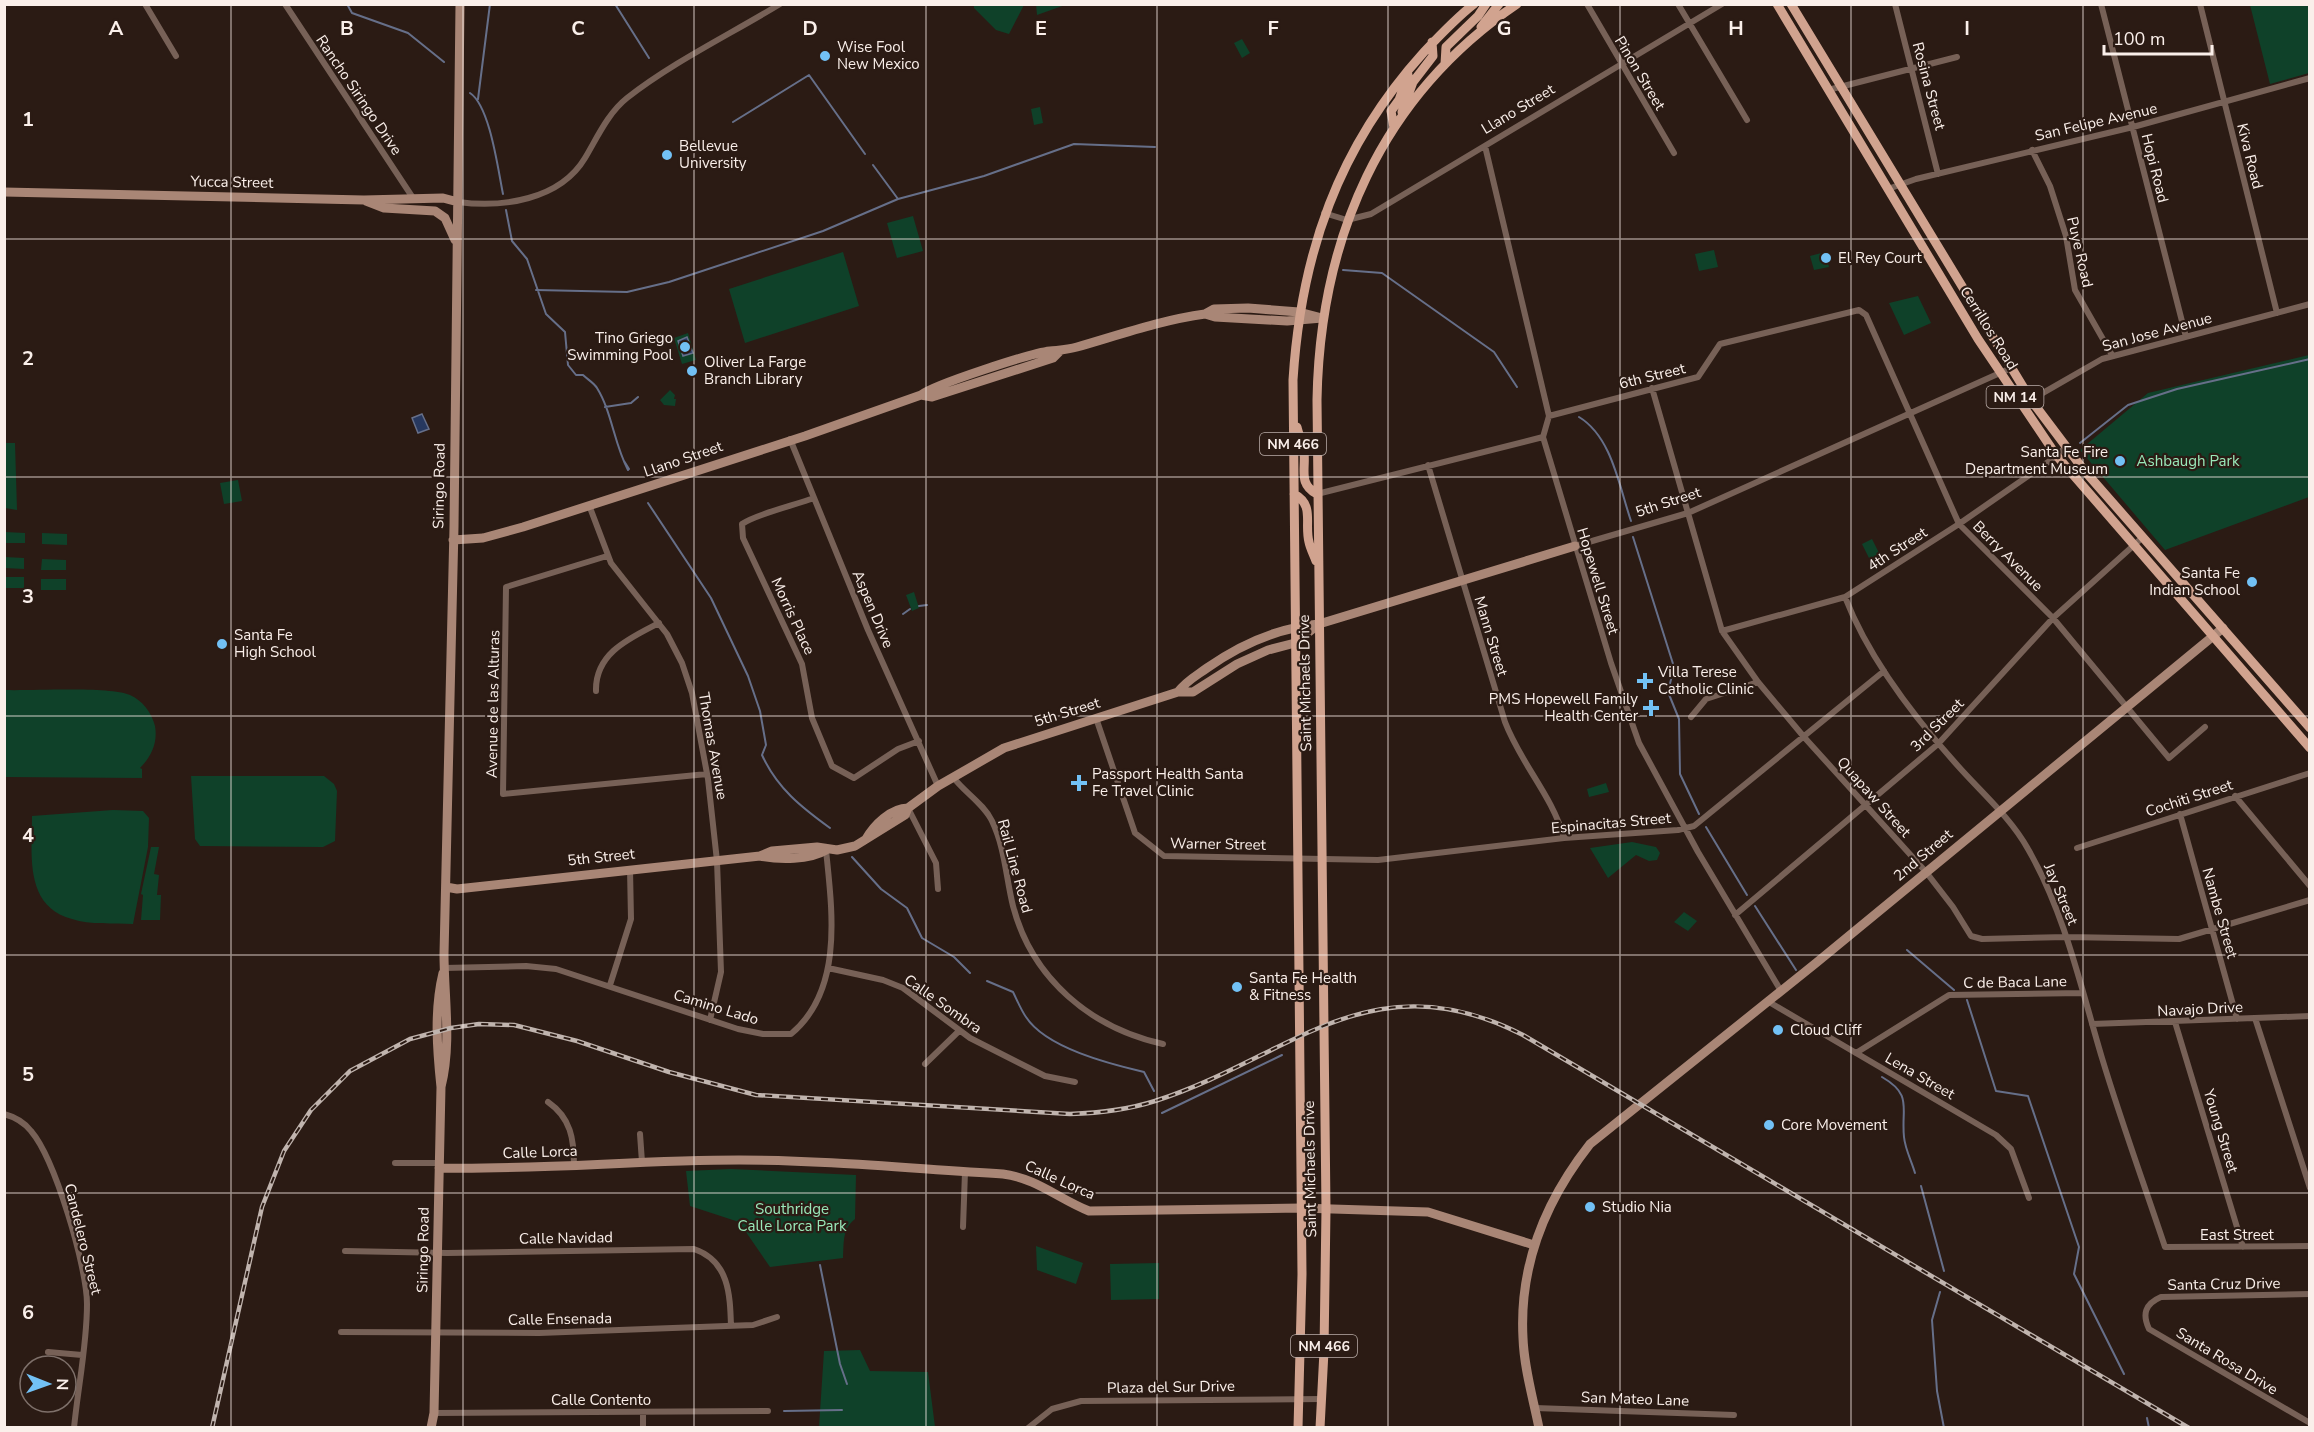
<svg xmlns="http://www.w3.org/2000/svg" width="2314" height="1432" viewBox="0 0 2314 1432" font-family="'Nunito Sans',sans-serif">
<rect width="100%" height="100%" fill="#2b1b14"/>
<path fill="#0f4129" d="M1036 4H1065V5L1037 15Z
M974 5V4L1024 5 1009 34 996 30 974 8Z
M2250 5H2309V73L2270 84Z
M1242 39 1250 53 1242 58 1234 43Z
M1040 107 1043 123 1034 125 1031 109Z
M913 216 923 251 897 258 887 223Z
M1714 250 1718 267 1699 271 1695 254Z
M843 252 859 306 745 343 729 289Z
M1825 252 1829 267 1814 270 1810 256Z
M1918 296 1931 323 1904 335 1889 303Z
M688 333 696 360 682 364 674 338Z
M2309 355V497L2165 550 2080 450 2148 393Z
M670 390 675 395 674 399H676L675 406 664 405 660 400Z
M5 443H15L17 510 5 508Z
M238 480 242 501 224 504 220 483Z
M5 532 25 533V543H5Z
M42 533 67 534V545L42 544Z
M1872 539 1884 563 1874 568 1862 544Z
M5 557 24 558V569L5 568Z
M42 559 66 560V570H41Z
M5 577H24V588H5Z
M41 579H66V590H41Z
M914 592 919 608 912 611 906 595Z
M5 690C31 691 109 686 130 695 142 700 152 713 155 726 158 743 151 757 140 768L142 769V778L5 777Z
M191 776H324L334 784 337 791 335 841 323 847 200 846 195 839Z
M1606 783 1609 792 1589 797 1587 789Z
M113 810 143 811 149 818 148 847 133 924C114 923 90 925 72 919 24 906 32 855 32 816Z
M1632 842 1656 847 1660 853 1657 860 1649 861 1636 855 1608 878 1590 848Z
M151 847H159L154 874 159 875 157 895H161L160 920H141L143 895 141 894Z
M1684 912 1697 921 1688 931 1674 922Z
M731 1169 856 1175 855 1219C842 1229 844 1243 843 1258L770 1267 739 1222 690 1206 686 1171Z
M1036 1246 1083 1263 1076 1284 1037 1270Z
M1159 1263V1299L1111 1300 1110 1264Z
M860 1350 870 1371 928 1372 935 1427H819L824 1351Z"/>
<path fill="#27385f" stroke="#666f89" stroke-width="1.5" d="M687 337 693 353 683 356 678 341Z
M422 414 429 429 418 433 412 418Z"/>
<g fill="none" stroke-linecap="round" stroke-linejoin="round">
<path stroke="#666f89" stroke-width="2" d="M347 4 352 13 408 33 444 62
M615 4 649 58
M470 93C490 106 498 170 503 194
M478 99 490 4
M733 122 809 75 865 154
M873 165 898 199 984 176 1074 144 1155 147
M506 210 512 241 527 259 546 314 565 332 568 365 576 375H583C587 379 594 383 597 388 612 412 614 444 628 470
M1343 270 1382 273 1494 352 1517 387
M536 290 627 292 669 282 823 231 898 199
M605 407 631 403 638 397
M1579 417C1612 437 1619 486 1631 521
M2080 443 2128 405 2177 389 2310 359
M624 461 629 469
M648 503 711 598 748 676 760 711 766 745 762 755C777 788 801 807 830 828
M1633 537 1674 667 1668 692 1679 719 1680 774 1699 814
M919 606 927 605
M903 614 910 609
M1706 827 1747 895
M852 857 881 889 907 908 922 938 954 957 970 973
M1755 906 1796 970
M1907 950 1954 990
M987 981 1013 992C1017 1000 1021 1010 1026 1017 1046 1048 1110 1064 1144 1072L1154 1091
M1967 1000 1996 1091 2028 1096 2079 1247 2074 1274 2124 1374
M1882 1077C1913 1095 1901 1107 1904 1137 1905 1149 1912 1162 1915 1173
M1162 1113 1282 1055
M1921 1186 1944 1271
M820 1265 840 1364 847 1384
M1940 1292 1932 1320 1937 1391 1944 1428
M784 1411 842 1410
M2147 1418 2149 1428"/>
<path stroke="#776157" stroke-width="6" d="M145 4 176 56
M285 4 413 198
M1587 4 1674 153
M1678 4 1747 120
M1895 4 1938 174
M2101 4 2186 337
M2200 4 2277 313
M1828 90 1957 57
M1485 146 1549 416 1543 437 1611 663 1639 743 1698 852 1781 991
M2032 150 2050 186 2066 236 2075 290 2112 355
M1888 189 1916 179 2133 127 2310 78
M458 202C502 208 560 200 585 158 597 138 608 113 627 98 673 62 729 35 780 4
M1324 213 1347 220 1371 214 1722 4
M1652 388 1722 631 1758 682 1804 737 1926 872 1953 907 1971 936 1982 939 2067 937 2179 939 2310 900
M2029 401 2102 359 2310 304
M1549 416 1698 377 1720 344 1859 310 1866 315 1959 524 2053 618 2169 758 2205 727
M790 439 868 630 938 786
M1428 465 1505 722C1521 764 1552 795 1564 838
M1317 494 1543 437
M814 498C795 505 756 514 742 524L743 538 802 664 812 718 832 766 854 778 898 749 919 741
M589 505 611 563 667 634 682 663 692 693 708 779 717 861 721 972 710 1020
M1575 546 1688 513 2011 368
M607 556 506 587 503 794 707 774
M1845 597C1869 659 1913 716 1958 766 1981 792 2011 818 2028 849 2065 913 2081 988 2102 1058 2121 1121 2144 1184 2165 1247L2310 1246
M1722 631 1845 597 1959 524 2051 460 2066 447
M596 691C595 653 630 638 659 623
M1691 717 1706 699 1758 682
M1096 718 1135 833 1164 856 1378 860 1564 838 1678 830 1694 826 1884 671
M953 777C964 792 984 804 992 821 1005 848 1006 878 1013 906 1032 979 1091 1028 1163 1044
M2235 796 2310 886
M908 808 936 863 938 889
M2180 814 2237 1019
M2077 848 2310 773
M1735 915 1938 744 2053 618 2143 537
M444 968 526 966 556 969 738 1029 763 1034H791C844 990 832 910 826 850
M828 968 883 980 903 988 970 1038 1045 1076 1075 1082
M610 985 631 919 630 869
M1769 1002 1996 1135 2011 1149 2029 1198
M2255 1018 2310 1188
M2175 1022 2243 1247
M2092 1024 2310 1016
M1856 1053 1949 995 2083 993
M925 1064 959 1031
M548 1102C571 1118 574 1139 574 1166
M4 1114C15 1117 24 1122 31 1131 55 1159 87 1267 87 1304 87 1345 78 1387 74 1428
M640 1134 642 1162
M395 1163H439
M963 1227 965 1172
M345 1251 447 1253 694 1249C729 1261 730 1294 731 1326
M2310 1294 2161 1297C2145 1304 2142 1314 2149 1329L2310 1423
M341 1332 539 1333 753 1325 777 1317
M48 1352 82 1355
M1535 1408 1734 1415
M643 1412V1428
M434 1413 768 1411
M1028 1428 1052 1409 1081 1401 1322 1399"/>
<path stroke="#a98676" stroke-width="9" d="M4 192 364 200 443 198 458 202
M366 201 384 208 435 211 445 218 455 240
M1248 308 1299 312 1322 318 1287 321 1215 317 1205 314 1214 309Z
M921 395 932 397 1053 358 1059 352
M453 540 483 538 523 527 805 436 921 395C933 385 1031 353 1050 351 1059 350 1067 350 1077 347 1119 335 1161 320 1205 314
M1178 692C1186 681 1196 676 1207 668 1241 644 1277 628 1319 624L1575 546
M866 839C874 825 891 808 908 808L938 786 1004 748 1178 692H1193L1237 664 1268 650 1295 643 1319 624
M760 856 772 851 817 847 837 850 855 846 905 815 908 808
M446 887 457 889 760 856C780 860 809 860 826 850
M441 1087C452 1043 444 998 444 954L454 527 460 4
M439 1168C539 1170 639 1160 739 1160 827 1160 916 1169 1003 1174 1036 1178 1059 1199 1089 1211L1301 1208 1428 1212 1534 1245
M431 1428 434 1413 441 1087C437 1049 434 1010 443 973
M1539 1428C1533 1398 1524 1368 1523 1338 1519 1265 1546 1200 1590 1144L1816 963 2223 628"/>
<path stroke="#d1a38f" stroke-width="9" d="M1777 4 1978 339 2056 455 2310 748
M1791 4 2031 400 2083 469 2310 728
M1481 27 1499 4
M1445 64 1446 47 1478 16 1486 4
M1402 112 1413 82 1433 56 1432 42
M1394 128 1391 111 1399 100 1408 75
M1297 427C1299 435 1302 443 1304 451 1306 470 1298 484 1317 494
M1294 494C1315 505 1304 523 1309 542 1310 548 1314 555 1316 561
M1298 1428 1302 1274 1293 380C1301 254 1338 147 1424 52 1440 35 1456 18 1474 4
M1320 1428 1324 1351 1326 1209 1317 400C1320 239 1380 97 1517 4"/>
<g stroke="#c0b4ae" stroke-width="4.5">
<path id="rail" d="M212 1428 262 1207 284 1151 311 1110 350 1071 410 1039 451 1028 479 1024 514 1025 577 1041 669 1072 756 1095 1070 1114C1099 1113 1127 1110 1155 1101 1290 1058 1370 957 1523 1035L2189 1428"/>
</g>
<use href="#rail" stroke="#2b1b14" stroke-width="2" stroke-dasharray="7" stroke-linecap="butt"/>
</g>
<path fill="none" stroke="#faefea" stroke-width="1.5" stroke-opacity="0.55" d="M231 4V1428M463 4V1428M694 4V1428M926 4V1428M1157 4V1428M1388 4V1428M1620 4V1428M1851 4V1428M2083 4V1428M4 239H2310M4 477H2310M4 716H2310M4 955H2310M4 1193H2310"/>
<g fill="#72c1f5" stroke="#2b1b14" stroke-width="2">
<circle cx="825" cy="56" r="6"/>
<circle cx="667" cy="155" r="6"/>
<circle cx="1826" cy="258" r="6"/>
<circle cx="685" cy="347" r="6"/>
<circle cx="692" cy="371" r="6"/>
<circle cx="2120" cy="461" r="6"/>
<circle cx="2252" cy="582" r="6"/>
<circle cx="222" cy="644" r="6"/>
<path d="M1642 672h6v6h6v6h-6v6h-6v-6h-6v-6h6z"/>
<path d="M1648 699h6v6h6v6h-6v6h-6v-6h-6v-6h6z"/>
<path d="M1076 774h6v6h6v6h-6v6h-6v-6h-6v-6h6z"/>
<circle cx="1237" cy="987" r="6"/>
<circle cx="1778" cy="1030" r="6"/>
<circle cx="1769" cy="1125" r="6"/>
<circle cx="1590" cy="1207" r="6"/>
</g>
<g text-anchor="middle" stroke-width="4.5" stroke-linejoin="round" paint-order="stroke">
<g fill="#2b1b14" stroke="#bcafaa" stroke-width="1.5">
<rect x="1986.5" y="386" width="57" height="22" rx="4.5"/>
<rect x="1260" y="433" width="66" height="22" rx="4.5"/>
<rect x="1291" y="1335" width="66" height="22" rx="4.5"/>
</g>
<g font-size="14" font-weight="bold" fill="#faefea">
<text x="2015" y="402">NM 14</text>
<text x="1293" y="449">NM 466</text>
<text x="1324" y="1351">NM 466</text>
</g>
<g font-size="15" fill="#faefea" stroke="#2b1b14" text-anchor="start">
<text x="837" y="52">Wise Fool<tspan x="837" dy="17">New Mexico</tspan></text>
<text x="679" y="151">Bellevue<tspan x="679" dy="17">University</tspan></text>
<text x="1838" y="263">El Rey Court</text>
<text x="673" y="343" text-anchor="end">Tino Griego<tspan x="673" dy="17">Swimming Pool</tspan></text>
<text x="704" y="367">Oliver La Farge<tspan x="704" dy="17">Branch Library</tspan></text>
<text x="2108" y="457" text-anchor="end">Santa Fe Fire<tspan x="2108" dy="17">Department Museum</tspan></text>
<text x="2240" y="578" text-anchor="end">Santa Fe<tspan x="2240" dy="17">Indian School</tspan></text>
<text x="234" y="640">Santa Fe<tspan x="234" dy="17">High School</tspan></text>
<text x="1658" y="677">Villa Terese<tspan x="1658" dy="17">Catholic Clinic</tspan></text>
<text x="1638" y="704" text-anchor="end">PMS Hopewell Family<tspan x="1638" dy="17">Health Center</tspan></text>
<text x="1092" y="779">Passport Health Santa<tspan x="1092" dy="17">Fe Travel Clinic</tspan></text>
<text x="1249" y="983">Santa Fe Health<tspan x="1249" dy="17">&amp; Fitness</tspan></text>
<text x="1790" y="1035">Cloud Cliff</text>
<text x="1781" y="1130">Core Movement</text>
<text x="1602" y="1212">Studio Nia</text>
</g>
<g font-size="15" fill="#faefea" stroke="#2b1b14">
<text transform="translate(1640 73) rotate(59)" y="5">Pinon Street</text>
<text transform="translate(1929 86) rotate(75)" y="5">Rosina Street</text>
<text transform="translate(359 95) rotate(56)" y="5">Rancho Siringo Drive</text>
<text transform="translate(1518 109) rotate(-31)" y="5">Llano Street</text>
<text transform="translate(2096 122) rotate(-13)" y="5">San Felipe Avenue</text>
<text transform="translate(2250 156) rotate(76)" y="5">Kiva Road</text>
<text transform="translate(2155 168) rotate(76)" y="5">Hopi Road</text>
<text transform="translate(232 182) rotate(1)" y="5">Yucca Street</text>
<text transform="translate(2080 252) rotate(77)" y="5">Puye Road</text>
<text transform="translate(1989 328) rotate(58)" y="5">Cerrillos Road</text>
<text transform="translate(2157 332) rotate(-15)" y="5">San Jose Avenue</text>
<text transform="translate(1652 376) rotate(-14)" y="5">6th Street</text>
<text transform="translate(683 459) rotate(-19)" y="5">Llano Street</text>
<text transform="translate(439 486) rotate(-89)" y="5">Siringo Road</text>
<text transform="translate(1668 502) rotate(-18)" y="5">5th Street</text>
<text transform="translate(1897 549) rotate(-33)" y="5">4th Street</text>
<text transform="translate(2008 556) rotate(45)" y="5">Berry Avenue</text>
<text transform="translate(1598 581) rotate(73)" y="5">Hopewell Street</text>
<text transform="translate(873 609) rotate(67)" y="5">Aspen Drive</text>
<text transform="translate(793 616) rotate(65)" y="5">Morris Place</text>
<text transform="translate(1491 636) rotate(73)" y="5">Mann Street</text>
<text transform="translate(1305 683) rotate(-91)" y="5">Saint Michaels Drive</text>
<text transform="translate(493 704) rotate(-89)" y="5">Avenue de las Alturas</text>
<text transform="translate(1067 712) rotate(-17)" y="5">5th Street</text>
<text transform="translate(1937 725) rotate(-45)" y="5">3rd Street</text>
<text transform="translate(713 746) rotate(80)" y="5">Thomas Avenue</text>
<text transform="translate(1874 797) rotate(48)" y="5">Quapaw Street</text>
<text transform="translate(2189 798) rotate(-18)" y="5">Cochiti Street</text>
<text transform="translate(1611 823) rotate(-5)" y="5">Espinacitas Street</text>
<text transform="translate(1218 844) rotate(1)" y="5">Warner Street</text>
<text transform="translate(1923 855) rotate(-40)" y="5">2nd Street</text>
<text transform="translate(601 857) rotate(-6)" y="5">5th Street</text>
<text transform="translate(1015 866) rotate(75)" y="5">Rail Line Road</text>
<text transform="translate(2061 894) rotate(67)" y="5">Jay Street</text>
<text transform="translate(2220 913) rotate(74)" y="5">Nambe Street</text>
<text transform="translate(2015 982) rotate(-1)" y="5">C de Baca Lane</text>
<text transform="translate(943 1004) rotate(35)" y="5">Calle Sombra</text>
<text transform="translate(716 1007) rotate(17)" y="5">Camino Lado</text>
<text transform="translate(2200 1009) rotate(-3)" y="5">Navajo Drive</text>
<text transform="translate(1920 1076) rotate(30)" y="5">Lena Street</text>
<text transform="translate(2221 1131) rotate(73)" y="5">Young Street</text>
<text transform="translate(540 1152) rotate(-2)" y="5">Calle Lorca</text>
<text transform="translate(1310 1169) rotate(-91)" y="5">Saint Michaels Drive</text>
<text transform="translate(1060 1180) rotate(24)" y="5">Calle Lorca</text>
<text x="2237" y="1240">East Street</text>
<text transform="translate(566 1238) rotate(-1)" y="5">Calle Navidad</text>
<text transform="translate(83 1239) rotate(76)" y="5">Candelero Street</text>
<text transform="translate(423 1250) rotate(-89)" y="5">Siringo Road</text>
<text transform="translate(2224 1284) rotate(-1)" y="5">Santa Cruz Drive</text>
<text transform="translate(560 1319) rotate(-1)" y="5">Calle Ensenada</text>
<text transform="translate(2227 1361) rotate(31)" y="5">Santa Rosa Drive</text>
<text transform="translate(1171 1387) rotate(-1)" y="5">Plaza del Sur Drive</text>
<text transform="translate(1635 1399) rotate(2)" y="5">San Mateo Lane</text>
<text x="601" y="1405">Calle Contento</text>
</g>
<g font-size="15" fill="#99e8b9" stroke="#2b1b14">
<text x="2188" y="466">Ashbaugh Park</text>
<text x="792" y="1214">Southridge<tspan x="792" dy="17">Calle Lorca Park</tspan></text>
</g>
</g>
<g font-size="20" text-anchor="middle" font-weight="bold" fill="#faefea" stroke="#2b1b14" stroke-width="4.5" stroke-linejoin="round" paint-order="stroke">
<text x="116" y="35">A</text>
<text x="347" y="35">B</text>
<text x="578" y="35">C</text>
<text x="810" y="35">D</text>
<text x="1041" y="35">E</text>
<text x="1273" y="35">F</text>
<text x="1504" y="35">G</text>
<text x="1736" y="35">H</text>
<text x="1967" y="35">I</text>
<text x="28" y="126">1</text>
<text x="28" y="365">2</text>
<text x="28" y="603">3</text>
<text x="28" y="842">4</text>
<text x="28" y="1081">5</text>
<text x="28" y="1319">6</text>
</g>
<rect width="2314" height="1432" fill="none" stroke="#faefea" stroke-width="12"/>
<g transform="translate(48 1384) rotate(91)"><circle r="28" fill="#2b1b14" stroke="#7e706a" stroke-width="1.5"/>
<path d="M0-4.5L10 22L0 15L-10 22Z" fill="#72c1f5"/>
<text y="-9" font-size="16" font-weight="bold" text-anchor="middle" fill="#faefea">N</text>
</g>
<path d="M2104 45v9h108v-9" fill="none" stroke="#faefea" stroke-width="3"/>
<text x="2113" y="45" font-size="18" fill="#faefea" stroke="#2b1b14" stroke-width="4.5" paint-order="stroke">100 m</text>
</svg>
